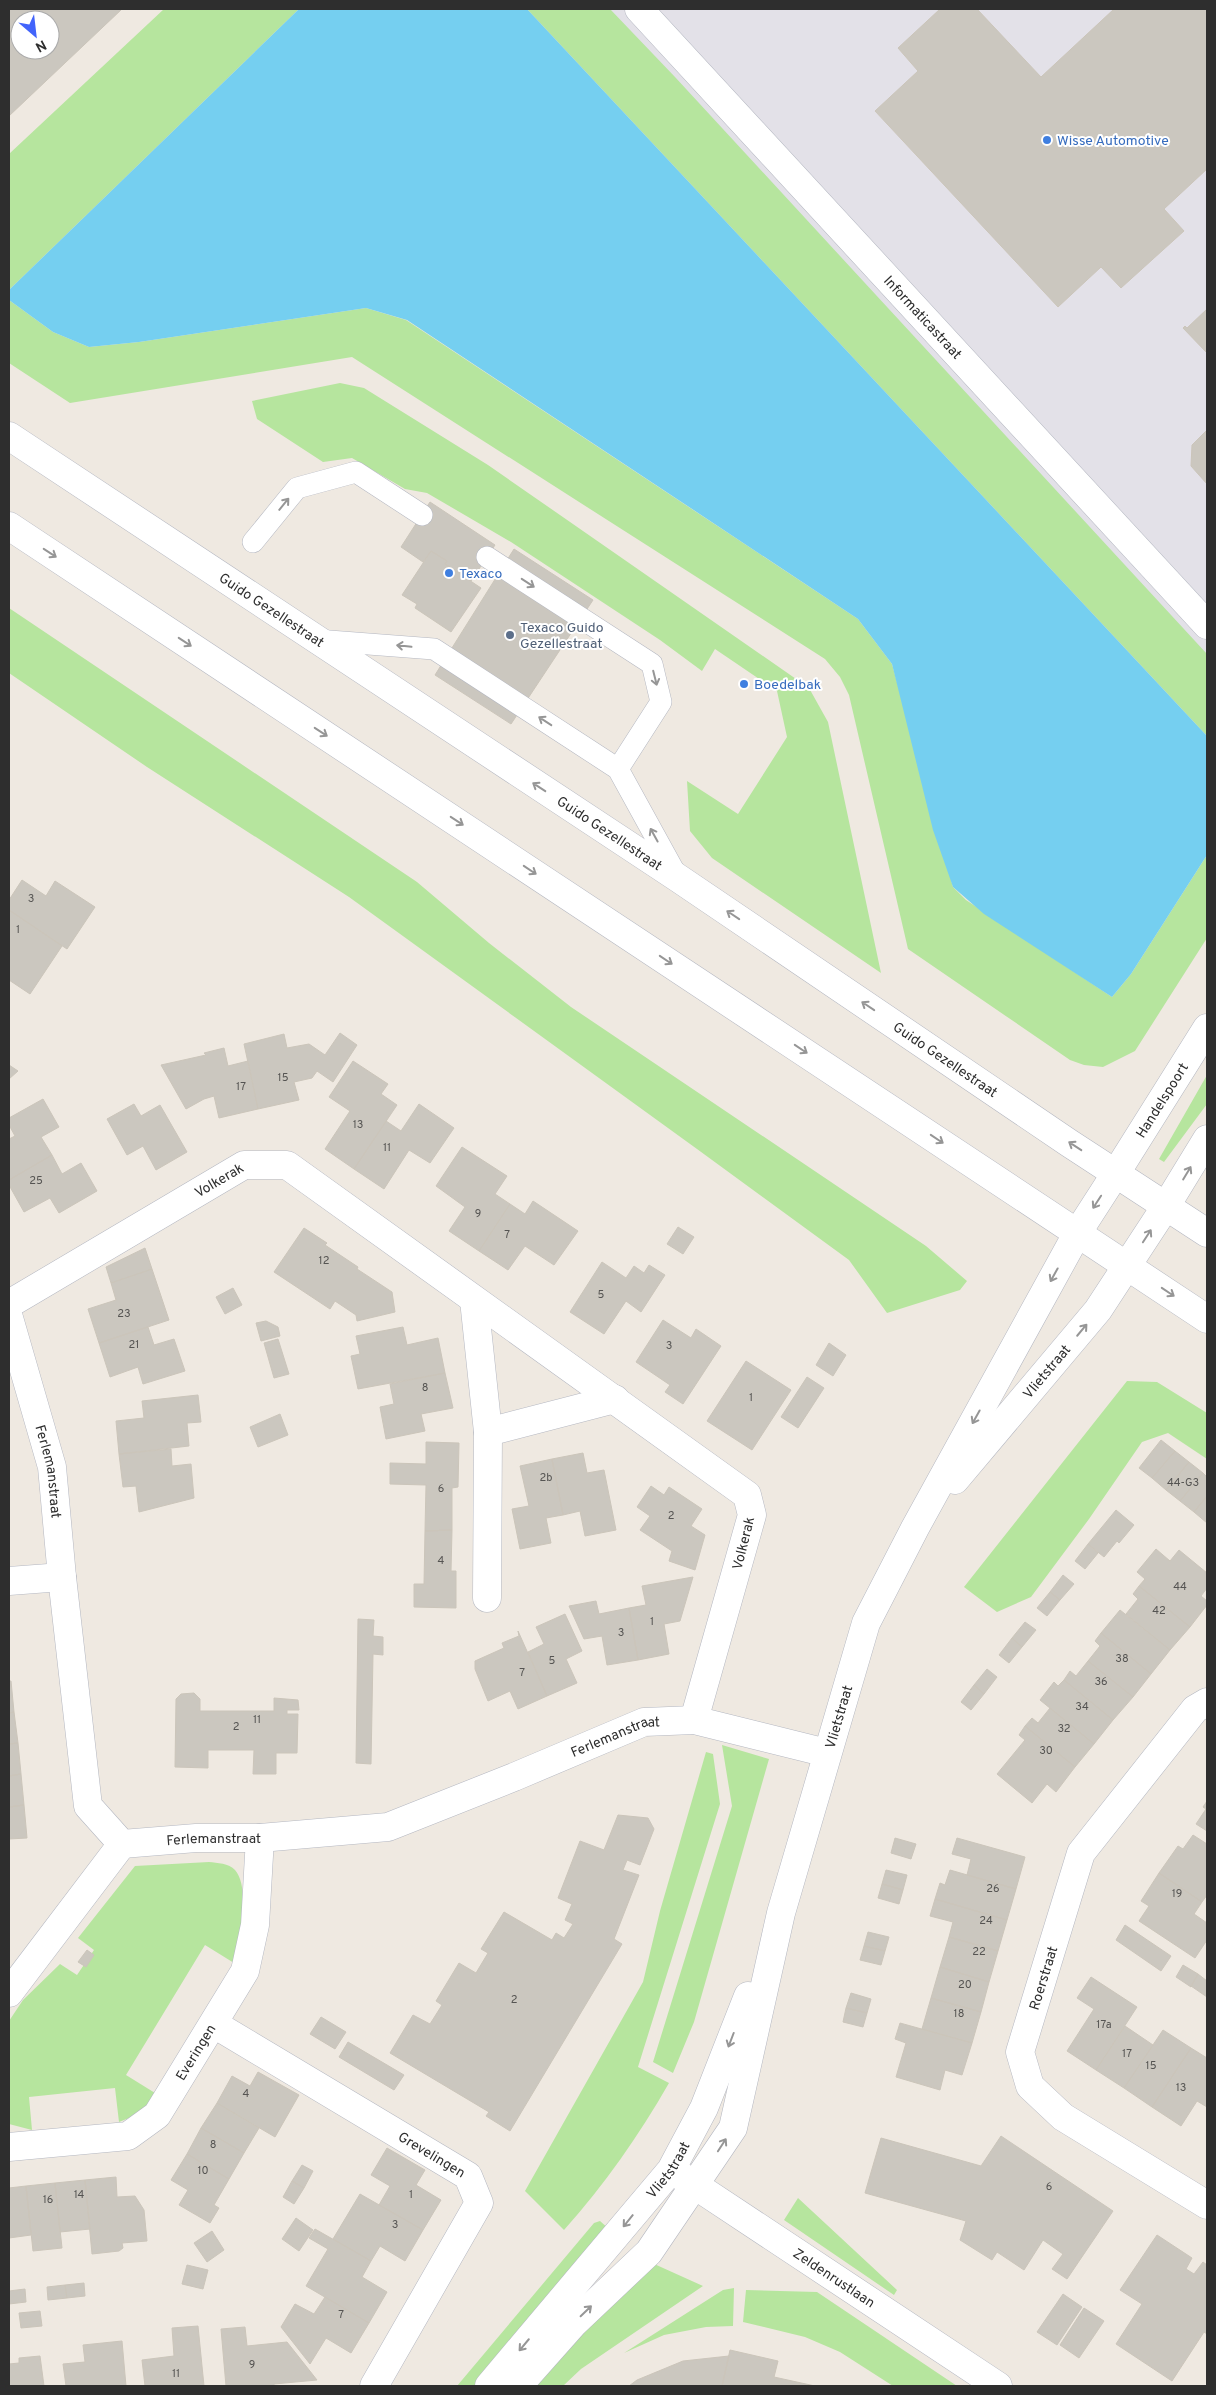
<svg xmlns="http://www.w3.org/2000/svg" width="1216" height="2395" viewBox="0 0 1216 2395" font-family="Overpass,sans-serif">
<rect width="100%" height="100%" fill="#efe9e1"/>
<path fill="#e3e1e8" d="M531 9H1207V733Z"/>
<path fill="#b6e59e" d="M164 9H299L9 290V154Z
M527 9H610L675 77 1207 654V736Z
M9 300 53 332 89 347 139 342 366 308 406 320 858 619 892 664 953 887 966 900 1112 997 1131 974 1207 855V938L1135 1051 1103 1067 1084 1065 1070 1060 908 949 849 695 840 677 825 659 352 357 70 403 9 363Z
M340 383 364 388 488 465 809 688 828 722 881 973 712 858 690 831 687 781 738 814 787 737 777 691 715 649 702 671 660 640 511 542 427 493 405 489 352 458 323 462 257 419 252 401Z
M9 608 417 882 489 943 571 1007 926 1246 967 1281 960 1290 887 1313 849 1260 697 1149 349 897 147 767 9 673Z
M1207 1075V1104L1164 1162 1159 1159Z
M1127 1381 1157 1382 1207 1413V1459L1168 1433 1142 1442 1089 1519 1031 1597 997 1612 964 1587Z
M722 1745 769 1759 694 2022 673 2073 653 2062 732 1806Z
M706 1752 713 1754 720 1804 638 2067 669 2083C638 2137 605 2184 564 2230L525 2191 643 1982 660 1911Z
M209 1862C217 1863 229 1863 235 1870 251 1888 239 1941 234 1963L205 1945 126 2075 155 2093 144 2112 119 2122 115 2088 29 2097 32 2130 9 2124V2021L23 2000 60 1964 77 1975 94 1950 78 1938 135 1866Z
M798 2198 897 2290 894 2295 784 2220Z
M600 2221 609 2229 476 2386H457L594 2223Z
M652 2263 703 2286 581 2369 563 2386H533L582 2330Z
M734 2288 733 2326 706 2327 664 2335 624 2353 723 2290Z
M746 2290 817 2292 957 2386H893L840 2352 805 2337 743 2322Z"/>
<path fill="#75cff0" d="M299 9H527L1207 736V855L1131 974 1112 997 984 914 953 887 933 830 892 664 858 619 407 320 366 308 139 342 89 347 53 332 9 300V290Z"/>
<path fill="#cbc7bf" stroke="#cbc5ba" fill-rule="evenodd" d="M9 9H122L9 116ZM20 20H50V50H20Z
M940 9H977L1041 77 1114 9H1207V169L1164 209 1184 231 1121 288 1101 267 1058 307 875 111 918 71 898 48Z
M1207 309V353L1183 328 1185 326 1187 328Z
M1207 430V484L1191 466 1192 445Z
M430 502 495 545 471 581 445 564 447 561 431 551 423 562 401 547Z
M514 549 593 600 511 724 435 675Z
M431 551 447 561 445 564 481 588 451 632 415 608 417 604 402 595Z
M22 880 46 896 55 881 95 907 67 949 9 910V900Z
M9 910 62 946 30 994 9 980Z
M340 1033 357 1045 333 1082 317 1071 312 1078 294 1082 299 1100 258 1109 244 1044 284 1034 287 1048 309 1044 325 1055Z
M224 1048 228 1066 248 1061 258 1109 219 1118 214 1096 204 1099 186 1109 161 1065 206 1055 204 1053Z
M353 1061 388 1084 381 1094 397 1105 354 1169 325 1149 350 1111 329 1097Z
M9 1065 18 1071 9 1079Z
M43 1099 59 1127 41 1137 52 1155 9 1180V1139L15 1136 9 1125V1118Z
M134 1104 141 1116 160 1105 187 1152 156 1170 143 1146 127 1155 107 1119Z
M419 1104 454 1128 430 1163 409 1150 384 1189 354 1169 386 1121 401 1131Z
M462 1147 507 1176 495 1194 510 1204 479 1251 449 1231 465 1207 436 1186Z
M52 1155 62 1174 81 1163 97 1191 59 1213 50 1198 24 1212 9 1185V1180Z
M533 1201 578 1231 554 1265 525 1246 508 1270 479 1251 510 1204 525 1214Z
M678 1227 694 1237 683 1254 667 1244Z
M304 1228 327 1243 325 1245 358 1267 357 1269 392 1292 395 1312 357 1321 356 1315 335 1301 330 1309 274 1272Z
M145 1248 152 1269 111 1283 106 1267Z
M602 1262 626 1278 634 1266 644 1273 649 1265 665 1275 641 1312 626 1301 604 1334 570 1312Z
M152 1269 169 1320 99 1343 88 1309 116 1300 111 1283Z
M233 1288 242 1305 225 1314 216 1297Z
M663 1320 691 1338 696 1329 721 1346 683 1404 665 1392 670 1385 636 1362Z
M266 1321 278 1327 280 1336 261 1341 256 1323Z
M148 1327 154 1345 174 1339 185 1371 143 1384 138 1367 110 1377 99 1343Z
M403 1327 407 1345 438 1338 445 1373 358 1389 351 1356 360 1354 356 1336Z
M278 1339 289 1374 274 1378 264 1343Z
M829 1343 846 1355 833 1376 816 1365Z
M746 1361 791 1390 752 1450 707 1421Z
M445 1373 453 1408 421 1414 425 1431 386 1439 380 1407 394 1404 390 1384Z
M807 1377 824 1388 798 1428 781 1417Z
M198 1395 201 1422 187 1423 189 1446 119 1454 116 1421 144 1418 142 1401Z
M280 1414 288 1435 258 1447 250 1427Z
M1161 1440 1175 1451 1152 1478 1139 1468Z
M426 1442 459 1443 458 1487 452 1488V1530L425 1531 426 1485 390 1484V1463L426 1464Z
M171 1449 172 1466 191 1464 194 1498 139 1512 136 1486 123 1487 119 1454Z
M1175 1451 1189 1462 1166 1490 1152 1478Z
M583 1453 587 1473 604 1470 616 1530 585 1536 580 1511 563 1515 552 1459Z
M552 1459 563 1515 546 1518 551 1543 520 1549 512 1509 529 1506 520 1466Z
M1189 1462 1203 1473 1180 1501 1166 1490Z
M1203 1473 1207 1477V1496L1194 1512 1180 1501Z
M651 1486 664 1495 669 1487 702 1509 691 1526 705 1535 695 1570 669 1561 672 1551 640 1530 650 1516 637 1507Z
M1207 1496V1523L1194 1512Z
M1116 1510 1134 1525 1119 1543 1117 1541 1104 1557 1088 1544Z
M452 1530 451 1571H456V1608L414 1607V1584H424L425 1531Z
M1088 1544 1098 1553 1085 1569 1075 1561Z
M1156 1549 1170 1561 1179 1550 1207 1573V1588L1201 1596 1207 1601V1605L1190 1627 1139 1586 1145 1579 1137 1572Z
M1063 1575 1074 1584 1060 1600 1050 1592Z
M693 1577 680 1621 664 1624 669 1654 638 1660 629 1608 646 1605 642 1586Z
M1139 1586 1190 1627 1170 1650 1126 1614 1138 1599 1133 1594Z
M1050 1592 1060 1600 1047 1616 1037 1608Z
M596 1601 599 1614 629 1608 638 1660 607 1665 602 1636 584 1639 569 1606Z
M1120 1610 1170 1650 1151 1674 1101 1633Z
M565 1614 582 1651 566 1659 577 1683 547 1696 528 1652 544 1644 536 1627Z
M358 1619 374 1620 373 1636 383 1637V1655L373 1654 371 1764 356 1763Z
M1025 1622 1036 1630 1022 1647 1012 1638Z
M518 1631 547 1696 518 1709 510 1691 488 1701 475 1669V1661L504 1648 502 1643 519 1636Z
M1101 1633 1151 1674 1133 1697 1088 1661 1100 1646 1095 1641Z
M1012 1638 1022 1647 1009 1663 999 1655Z
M1088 1661 1133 1697 1113 1720 1064 1680 1070 1671 1076 1676Z
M987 1669 997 1677 984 1694 974 1685Z
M1064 1680 1113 1720 1094 1744 1040 1700 1054 1682 1058 1686Z
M9 1681H11L14 1712 9 1713Z
M974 1685 984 1694 971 1710 961 1702Z
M194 1693 200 1699V1711H274V1698L298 1700 299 1710H287V1714H298L297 1753H276V1774H253L254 1750H208V1768L175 1767 176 1699 181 1694Z
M1050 1708 1094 1744 1075 1767 1025 1726 1032 1718 1038 1723Z
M14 1712 18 1743 9 1744V1713Z
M1025 1726 1075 1767 1056 1792 1047 1784 1032 1803 997 1774 1025 1740 1019 1735Z
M18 1743 21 1774 9 1776V1744Z
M21 1774 24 1805 9 1807V1776Z
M1207 1801V1831L1196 1824 1206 1809 1203 1807Z
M24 1805 27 1838 9 1839V1807Z
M618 1815 648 1818 654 1829 640 1865 627 1860 623 1870 639 1875 614 1939 622 1944 510 2131 486 2116 489 2112 390 2053 413 2015 430 2024 442 2005 436 2001 459 1963 476 1973 488 1953 481 1949 504 1912 552 1940 556 1933 564 1938 573 1924 565 1920 572 1904 558 1898 580 1841 604 1850Z
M1193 1835 1207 1844V1895L1202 1902 1159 1873 1178 1846 1183 1849Z
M895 1838 916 1844 911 1859 891 1853Z
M957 1838 1025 1857 1016 1889 967 1875 971 1859 952 1854Z
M886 1870 907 1875 903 1890 882 1884Z
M950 1870 1016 1889 1007 1920 935 1899 940 1883 945 1885Z
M1159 1873 1202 1902 1194 1914 1207 1923V1940L1195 1958 1139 1921 1149 1906 1141 1901Z
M882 1884 903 1890 899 1904 878 1898Z
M935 1899 1007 1920 998 1951 949 1937 953 1922 930 1916Z
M1125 1925 1171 1956 1161 1971 1116 1940Z
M868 1932 889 1937 885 1951 864 1946Z
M949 1937 998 1951 989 1982 940 1967Z
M864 1946 885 1951 881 1965 860 1960Z
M87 1950 94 1955 86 1967 78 1962Z
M1183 1965 1198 1974 1191 1987 1176 1977Z
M940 1967 989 1982 981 2012 931 1998Z
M1198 1974 1207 1981V1997L1191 1986Z
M1091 1977 1137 2007 1096 2070 1067 2051 1094 2009 1077 1998Z
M851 1993 871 1999 867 2013 846 2008Z
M931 1998 981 2012 972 2043 922 2029Z
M846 2008 867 2013 863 2027 843 2022Z
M321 2017 346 2032 335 2049 310 2034Z
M900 2023 972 2043 962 2075 945 2070 940 2090 896 2077 906 2043 895 2039Z
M1125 2026 1153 2045 1124 2088 1096 2070Z
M1163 2030 1191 2048 1152 2107 1124 2088Z
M348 2042 404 2075 394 2090 339 2057Z
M1191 2048 1207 2058V2107L1197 2101 1181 2126 1152 2107Z
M258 2072 299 2095 275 2137 217 2103 232 2076 250 2086Z
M217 2103 259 2128 244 2153 201 2128Z
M201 2128 244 2153 229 2179 187 2154Z
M1001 2136 1113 2211 1067 2279 1052 2269 1063 2254 1043 2240 1024 2270 997 2252 992 2260 960 2240 966 2221 865 2193 881 2138 981 2166Z
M387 2148 425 2170 416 2185 441 2200 423 2230 379 2205 390 2186 371 2175Z
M187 2154 229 2179 214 2205 219 2208 210 2223 179 2205 188 2190 171 2180Z
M302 2165 313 2171 304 2188 292 2181Z
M116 2177 117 2197 135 2196 144 2210 147 2241 122 2243 123 2248 119 2251 92 2254 85 2180Z
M85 2180 90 2229 60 2232 55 2183Z
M292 2181 304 2188 294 2204 283 2197Z
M55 2183 62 2248 33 2251 26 2186Z
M26 2186 31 2235 9 2238V2188Z
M360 2194 423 2230 405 2261 380 2246 371 2261 333 2239Z
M296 2218 313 2230 299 2251 282 2239Z
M315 2229 371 2261 362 2277 387 2292 369 2323 306 2286 328 2249 309 2238Z
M212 2231 224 2250 207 2262 194 2243Z
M1157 2235 1192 2258 1186 2269 1194 2274 1203 2262 1207 2265V2334L1204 2332 1172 2381 1116 2344 1142 2304 1120 2290Z
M187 2265 208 2270 203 2289 182 2284Z
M84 2283 85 2296 67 2298 65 2285Z
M65 2285 67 2298 48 2300 47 2287Z
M25 2289 26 2302 9 2304V2291Z
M1063 2294 1082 2307 1057 2345 1037 2332Z
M325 2297 369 2323 351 2353 326 2338 310 2364 281 2327 295 2304 314 2314Z
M1084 2308 1104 2321 1079 2358 1060 2345Z
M40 2311 42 2326 21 2328 19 2313Z
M198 2326 204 2386H145L142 2360 174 2356 172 2328Z
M245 2327 247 2346 287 2342 317 2380 274 2384V2386H226L221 2329Z
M122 2341 126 2386H66L63 2364 85 2362 83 2345Z
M730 2350 778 2361 774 2377 815 2386H722Z
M40 2356 44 2386H9V2364L19 2363V2358Z
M729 2356 722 2386H629L637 2380 683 2361Z"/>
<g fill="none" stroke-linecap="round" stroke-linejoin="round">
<g stroke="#b4b7c1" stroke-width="22">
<path id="lane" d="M253 542 297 488 356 472 422 515
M487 557 652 664 661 702 618 769
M316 640 434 649 618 769 678 878"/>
</g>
<g stroke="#b4b7c1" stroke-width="29">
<g id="street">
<path id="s1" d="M639 9 1207 625"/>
<path id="s2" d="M1116 1173 1207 1028"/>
<path d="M1166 1206 1207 1139"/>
<path d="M474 1300 488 1432 487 1598"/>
<path id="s3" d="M9 1304 244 1165H287L747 1495 752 1515 694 1720"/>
<path id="s4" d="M9 1318 52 1467 62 1577 88 1806 122 1844 196 1838H260L388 1827 514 1777 644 1722 694 1720 827 1753"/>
<path d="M488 1432 615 1399"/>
<path d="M9 1581 62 1577"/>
<path d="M1207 1702 1195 1709 1081 1853 1020 2052 1030 2086 1063 2117 1207 2205"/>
<path d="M9 1993 122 1844"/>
<path id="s5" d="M214 2024 468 2176 479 2203 374 2386"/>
<path id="s6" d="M9 2147 128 2136 157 2115 245 1971 255 1925 260 1838"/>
</g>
</g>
<g stroke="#b4b7c1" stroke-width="29">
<g id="secondary">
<path id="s7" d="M9 436 678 878 1069 1143 1207 1233"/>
<path d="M9 526 1207 1319"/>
<path id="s8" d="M955 1480 1098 1310 1166 1206"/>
<path id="s9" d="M681 2176 998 2386"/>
<path id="s10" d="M489 2386 671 2170 704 2108 748 1996"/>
<path id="s11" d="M518 2386 574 2323 649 2252 733 2128 781 1913 866 1623 915 1528 1078 1232 1116 1173"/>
</g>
</g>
<use href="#lane" stroke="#fff" stroke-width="21"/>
<use href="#street" stroke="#fff" stroke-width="28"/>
<use href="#secondary" stroke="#fff" stroke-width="28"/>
</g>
<defs><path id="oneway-shaft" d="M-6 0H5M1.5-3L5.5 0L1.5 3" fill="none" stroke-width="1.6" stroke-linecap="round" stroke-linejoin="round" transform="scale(1.25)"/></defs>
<g stroke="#969696">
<use href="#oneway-shaft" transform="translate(284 504) rotate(-51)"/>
<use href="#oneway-shaft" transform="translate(50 553) rotate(33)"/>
<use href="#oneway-shaft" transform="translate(528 583) rotate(33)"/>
<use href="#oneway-shaft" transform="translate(185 642) rotate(33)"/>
<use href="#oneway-shaft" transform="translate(404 646) rotate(-174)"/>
<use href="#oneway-shaft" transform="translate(655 678) rotate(76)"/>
<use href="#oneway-shaft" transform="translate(545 721) rotate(-147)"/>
<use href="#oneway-shaft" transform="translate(321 732) rotate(33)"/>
<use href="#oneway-shaft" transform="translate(539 787) rotate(-147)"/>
<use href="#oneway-shaft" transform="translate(457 821) rotate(33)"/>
<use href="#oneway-shaft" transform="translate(654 835) rotate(-119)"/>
<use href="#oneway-shaft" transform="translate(530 870) rotate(34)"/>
<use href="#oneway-shaft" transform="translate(733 915) rotate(-146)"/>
<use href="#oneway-shaft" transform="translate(666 960) rotate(34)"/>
<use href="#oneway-shaft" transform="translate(868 1006) rotate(-146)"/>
<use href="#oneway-shaft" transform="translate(801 1049) rotate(34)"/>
<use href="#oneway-shaft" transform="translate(937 1139) rotate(34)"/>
<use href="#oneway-shaft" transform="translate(1075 1146) rotate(-147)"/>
<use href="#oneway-shaft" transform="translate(1187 1173) rotate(-59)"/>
<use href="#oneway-shaft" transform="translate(1097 1202) rotate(123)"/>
<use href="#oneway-shaft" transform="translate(1147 1236) rotate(-57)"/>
<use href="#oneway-shaft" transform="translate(1054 1275) rotate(119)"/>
<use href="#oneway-shaft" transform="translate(1168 1292) rotate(34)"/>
<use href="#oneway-shaft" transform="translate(1082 1330) rotate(-50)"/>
<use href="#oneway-shaft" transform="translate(976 1417) rotate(119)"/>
<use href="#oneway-shaft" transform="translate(731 2040) rotate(111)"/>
<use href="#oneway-shaft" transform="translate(722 2145) rotate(-57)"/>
<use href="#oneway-shaft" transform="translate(628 2221) rotate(129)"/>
<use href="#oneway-shaft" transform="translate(586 2311) rotate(-44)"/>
<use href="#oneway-shaft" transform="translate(524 2345) rotate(130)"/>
</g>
<g fill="#3f7fe0" stroke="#fff" stroke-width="2">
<circle cx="1047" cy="140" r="5"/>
<circle cx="449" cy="573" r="5"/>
<circle cx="744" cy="684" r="5"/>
</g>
<circle fill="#5c6f8a" stroke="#fff" stroke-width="2" cx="510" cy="635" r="5"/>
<g text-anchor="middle" stroke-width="4" stroke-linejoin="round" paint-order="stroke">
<g font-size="11" fill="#555452">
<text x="31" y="902">3</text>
<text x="18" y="933">1</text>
<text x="283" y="1081">15</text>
<text x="241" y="1090">17</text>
<text x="358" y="1128">13</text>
<text x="387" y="1151">11</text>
<text x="36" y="1184">25</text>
<text x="478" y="1217">9</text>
<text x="507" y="1238">7</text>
<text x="324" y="1264">12</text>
<text x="601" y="1298">5</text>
<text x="124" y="1317">23</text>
<text x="134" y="1348">21</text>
<text x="669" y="1349">3</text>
<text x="425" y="1391">8</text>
<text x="751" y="1401">1</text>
<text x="546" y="1481">2b</text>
<text x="1183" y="1486">44-G3</text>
<text x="441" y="1492">6</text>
<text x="671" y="1519">2</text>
<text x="441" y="1564">4</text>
<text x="1180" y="1590">44</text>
<text x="1159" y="1614">42</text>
<text x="652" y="1625">1</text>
<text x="621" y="1636">3</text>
<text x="1122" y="1662">38</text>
<text x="552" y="1664">5</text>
<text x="522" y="1676">7</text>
<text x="1101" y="1685">36</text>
<text x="1082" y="1710">34</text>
<text x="257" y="1723">11</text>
<text x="236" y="1730">2</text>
<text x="1064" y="1732">32</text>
<text x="1046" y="1754">30</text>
<text x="993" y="1892">26</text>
<text x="1177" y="1897">19</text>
<text x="986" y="1924">24</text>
<text x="979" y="1955">22</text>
<text x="965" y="1988">20</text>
<text x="514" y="2003">2</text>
<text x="959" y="2017">18</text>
<text x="1104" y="2028">17a</text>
<text x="1127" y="2057">17</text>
<text x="1151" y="2069">15</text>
<text x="1181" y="2091">13</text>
<text x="246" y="2097">4</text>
<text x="213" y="2148">8</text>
<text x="203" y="2174">10</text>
<text x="1049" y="2190">6</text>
<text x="79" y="2198">14</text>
<text x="411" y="2198">1</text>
<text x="48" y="2203">16</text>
<text x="395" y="2228">3</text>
<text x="341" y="2318">7</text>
<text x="252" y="2368">9</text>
<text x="176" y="2377">11</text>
</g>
<g font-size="14" fill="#366cbe" stroke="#fff" text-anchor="start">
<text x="1057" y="145">Wisse Automotive</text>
<text x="459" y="578">Texaco</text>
<text x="754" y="689">Boedelbak</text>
</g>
<g font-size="14" fill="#2e2e2e" stroke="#fff">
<text dy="5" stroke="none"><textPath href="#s1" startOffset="419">Informaticastraat</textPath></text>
<text dy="5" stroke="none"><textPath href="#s7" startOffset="315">Guido Gezellestraat</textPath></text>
<text dy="5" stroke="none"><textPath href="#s7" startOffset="720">Guido Gezellestraat</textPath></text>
<text dy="5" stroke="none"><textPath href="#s7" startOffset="1125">Guido Gezellestraat</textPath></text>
<text dy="5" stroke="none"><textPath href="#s2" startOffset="86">Handelspoort</textPath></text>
<text dy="5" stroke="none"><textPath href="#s3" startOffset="244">Volkerak</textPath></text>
<text dy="5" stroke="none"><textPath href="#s8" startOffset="142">Vlietstraat</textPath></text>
<text dy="5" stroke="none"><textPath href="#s4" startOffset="159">Ferlemanstraat</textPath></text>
<text transform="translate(743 1543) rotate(-76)" y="5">Volkerak</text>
<text dy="5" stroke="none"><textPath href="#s11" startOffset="762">Vlietstraat</textPath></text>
<text dy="5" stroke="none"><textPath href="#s4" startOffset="1059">Ferlemanstraat</textPath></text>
<text dy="5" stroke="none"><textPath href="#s4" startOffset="639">Ferlemanstraat</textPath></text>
<text transform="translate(1043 1978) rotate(-73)" y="5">Roerstraat</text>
<text dy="5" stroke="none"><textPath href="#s6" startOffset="229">Everingen</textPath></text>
<text dy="5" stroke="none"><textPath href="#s5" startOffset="254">Grevelingen</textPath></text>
<text dy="5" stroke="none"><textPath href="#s10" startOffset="281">Vlietstraat</textPath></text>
<text dy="5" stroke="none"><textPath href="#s9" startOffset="184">Zeldenrustlaan</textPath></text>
</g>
<g font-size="14" fill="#4e5e75" stroke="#fff" text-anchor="start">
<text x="520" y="632">Texaco Guido<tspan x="520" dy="16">Gezellestraat</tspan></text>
</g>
</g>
<rect width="1216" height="2395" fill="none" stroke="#2e2e2e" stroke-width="20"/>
<g transform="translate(35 35) rotate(152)"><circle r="24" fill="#ffffff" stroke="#ababab"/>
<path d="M0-4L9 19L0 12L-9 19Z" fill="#4264fb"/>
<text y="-8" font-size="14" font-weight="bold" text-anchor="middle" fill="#2e2e2e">N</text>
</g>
</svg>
